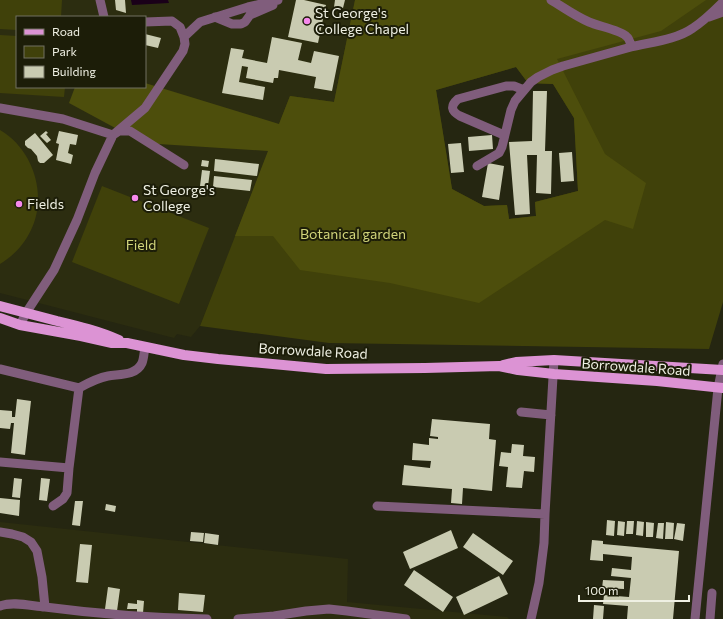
<svg xmlns="http://www.w3.org/2000/svg" width="723" height="619" viewBox="0 0 723 619" font-family="Commissioner,sans-serif">
<rect width="100%" height="100%" fill="#252611"/>
<path fill="#2c2d10" fill-rule="evenodd" d="M0 0H355L334 102 224 265 200 326 191 337 177 334 174 338 0 293ZM17 17H145V87H17Z
M0 522 348 559 347 602 507 617 509 619H0Z"/>
<path fill="#40410a" fill-rule="evenodd" d="M0 0H62L61 17H17V30L0 29Z
M355 0H723V302L709 349 329 343 200 326 290 96 334 102ZM516 67 528 83 553 84 574 118 578 191 535 202 536 216 509 219 507 205 484 206 452 189 436 90Z
M0 35 17 36V87H65L64 97 0 93Z
M0 130C33 149 48 195 31 230 24 245 13 256 0 264Z
M102 186 209 228 179 304 72 262Z"/>
<path fill="#4d4e0c" fill-rule="evenodd" d="M355 0H706L661 31 557 59 605 154 646 183 633 229 605 220 479 303 390 283 300 270 273 236H235L268 151 143 143 69 103 75 87H145V83L279 124 290 96 334 102ZM516 67 528 83 553 84 574 118 578 191 535 202 536 216 509 219 507 205 484 206 452 189 436 90Z"/>
<path fill="#1a0019" d="M131 0H168L169 3 132 5Z"/>
<path fill="#c9cbb1" d="M115 0H125L126 13 116 10Z
M296 0H304L326 5 318 43 288 37Z
M335 0H345L343 8 334 7Z
M145 34 161 38 158 48 145 45Z
M272 37 302 43 298 60 311 63 314 51 339 56 332 91 314 88 316 77 279 70 278 78H274L273 83 246 78 248 67 242 66 239 82 265 87 263 100 222 93 231 48 244 50 242 58 267 63Z
M533 91H547L545 151H552L551 194 536 193 537 155H527L530 214 515 215 509 142 532 141Z
M46 131 48 133 46 134 51 140 47 143 40 136Z
M59 131 78 135 76 145 70 144 68 153 73 155 71 164 56 160 59 144 56 143Z
M35 133 53 155 44 163H40L38 161 37 156 31 149 28 148 25 145V141Z
M492 135 493 149 469 151 468 137Z
M461 143 464 172 451 173 448 144Z
M572 152 574 181 561 182 559 153Z
M215 159 259 164 257 176 214 171Z
M202 160 209 161 208 167 201 166Z
M488 163 504 166 499 200 482 197Z
M202 170 210 171 208 186H200Z
M214 176 252 180 250 191 213 187Z
M17 399 31 401 25 455 11 453 14 423H11L10 429 0 428V410L12 411V417H15Z
M432 419 490 424 489 439 496 440 492 491 463 488 462 504 451 503 452 489 402 485 404 465 430 468 431 461 412 460 413 443 429 445V438L438 439V437L430 436Z
M512 444 524 445 523 456 535 457 534 472 524 471 522 488 506 487 508 467 499 466 501 452 511 453Z
M14 478 22 479 20 498 12 497Z
M41 478 50 479 47 501 39 500Z
M0 498 20 500 19 516 0 513Z
M75 501H83L80 526 72 525Z
M106 504 116 506 115 512 105 510Z
M607 520 615 521 614 536 606 535Z
M618 521 625 522 624 536 617 535Z
M627 521H634L633 534H626Z
M637 521 644 522 643 536 636 535Z
M646 522 654 523 653 537H646Z
M666 522 674 523 673 539H665Z
M658 523H664L663 539 656 538Z
M677 523 685 524 683 541 674 539Z
M451 530 458 548 410 569 403 552Z
M191 532 204 533 203 542 190 541Z
M205 533 219 535 218 545 204 543Z
M473 533 513 561 503 575 463 547Z
M592 540 603 541V544L679 551 673 619H627L628 606 603 604 604 595 629 597 631 578 611 576 612 568 631 570 632 557 603 554V561L590 560Z
M80 544 92 545 88 583 76 582Z
M414 570 453 597 443 612 404 585Z
M499 576 508 594 464 615 456 597Z
M603 580 624 581V589L602 588Z
M108 587 120 589 117 611 105 609Z
M179 593 205 595 203 612 178 610Z
M137 600 144 601 143 613 137 612V609H127L128 603 137 604Z
M594 605 604 606 603 619H593Z"/>
<g fill="none" stroke-linecap="round" stroke-linejoin="round">
<path stroke="#805d7c" stroke-width="9" d="M100 0 104 17
M551 0C563 7 575 16 589 22 598 26 620 30 626 36 630 39 630 42 631 47 651 42 676 40 693 28 704 21 714 11 723 2
M215 17 232 24H241L245 22 250 15 273 5
M709 17 723 12
M184 37 200 22 248 7 278 0
M0 108 63 119 113 135 119 131H130L184 165
M504 135 460 116C451 111 450 106 458 99L506 86H514L524 90
M477 166 499 153 502 147 511 110 515 101 520 95 531 82 538 77 552 70 563 66 631 47
M20 325 26 313 54 270 77 220 95 173 113 135 145 108 183 51 185 44 184 37 180 27 172 21 145 22
M0 369 79 388
M521 412 551 415
M0 462 69 468 67 493 63 499 53 506
M69 468 79 388C88 383 97 378 108 376 119 374 136 376 142 363 144 358 144 352 145 347
M377 506 545 514
M0 532 12 534 23 537 31 542 37 551 42 577 45 607C98 614 154 618 207 619
M0 606C12 601 32 606 45 607
M238 619 274 616 306 611 329 609 347 611 406 619
M531 619 539 583 544 543 545 514 554 360
M695 619 718 388 723 364
M710 619 712 593"/>
<path stroke="#dc93d4" stroke-width="10" d="M0 306C19 311 38 316 57 321 78 326 99 331 119 340
M0 318 20 325 81 336 112 343H127L184 355 218 359 326 369 425 368 499 366 518 370 554 374 657 381 723 388
M503 365 516 362 554 360 723 370"/>
</g>
<g fill="#f688ec" stroke="#1c1d08" stroke-width="1.5">
<circle cx="307" cy="21" r="4"/>
<circle cx="135" cy="198" r="4"/>
<circle cx="19" cy="204" r="4"/>
</g>
<g text-anchor="middle" stroke-width="4" stroke-linejoin="round" paint-order="stroke">
<g font-size="14" fill="#eff0e3" stroke="#1c1d08" text-anchor="start">
<text x="315" y="18">St George's<tspan x="315" dy="16">College Chapel</tspan></text>
<text x="143" y="195">St George's<tspan x="143" dy="16">College</tspan></text>
<text x="27" y="209">Fields</text>
</g>
<g font-size="14" fill="#d1d47a" stroke="#1c1d08">
<text x="353" y="239">Botanical garden</text>
<text x="141" y="250">Field</text>
</g>
<g font-size="14" fill="#eff0e3" stroke="#1c1d08">
<text transform="translate(313 351) rotate(3)" y="5">Borrowdale Road</text>
<text transform="translate(636 367) rotate(4)" y="5">Borrowdale Road</text>
</g>
</g>
<rect x="16" y="16" width="130" height="72" fill="#1c1d08" stroke="#707160"/>
<rect x="24" y="29" width="20" height="6" fill="#dc93d4" stroke="#707160"/>
<text x="52" y="36" font-size="12" fill="#eff0e3">Road</text>
<rect x="24" y="46" width="20" height="12" fill="#40410a" stroke="#707160"/>
<text x="52" y="56" font-size="12" fill="#eff0e3">Park</text>
<rect x="24" y="66" width="20" height="12" fill="#c9cbb1" stroke="#707160"/>
<text x="52" y="76" font-size="12" fill="#eff0e3">Building</text>
<path d="M579 595v6h110v-6" fill="none" stroke="#eff0e3" stroke-width="2"/>
<text x="585" y="595" font-size="12" fill="#eff0e3" stroke="#1c1d08" stroke-width="3" paint-order="stroke">100 m</text>
</svg>
